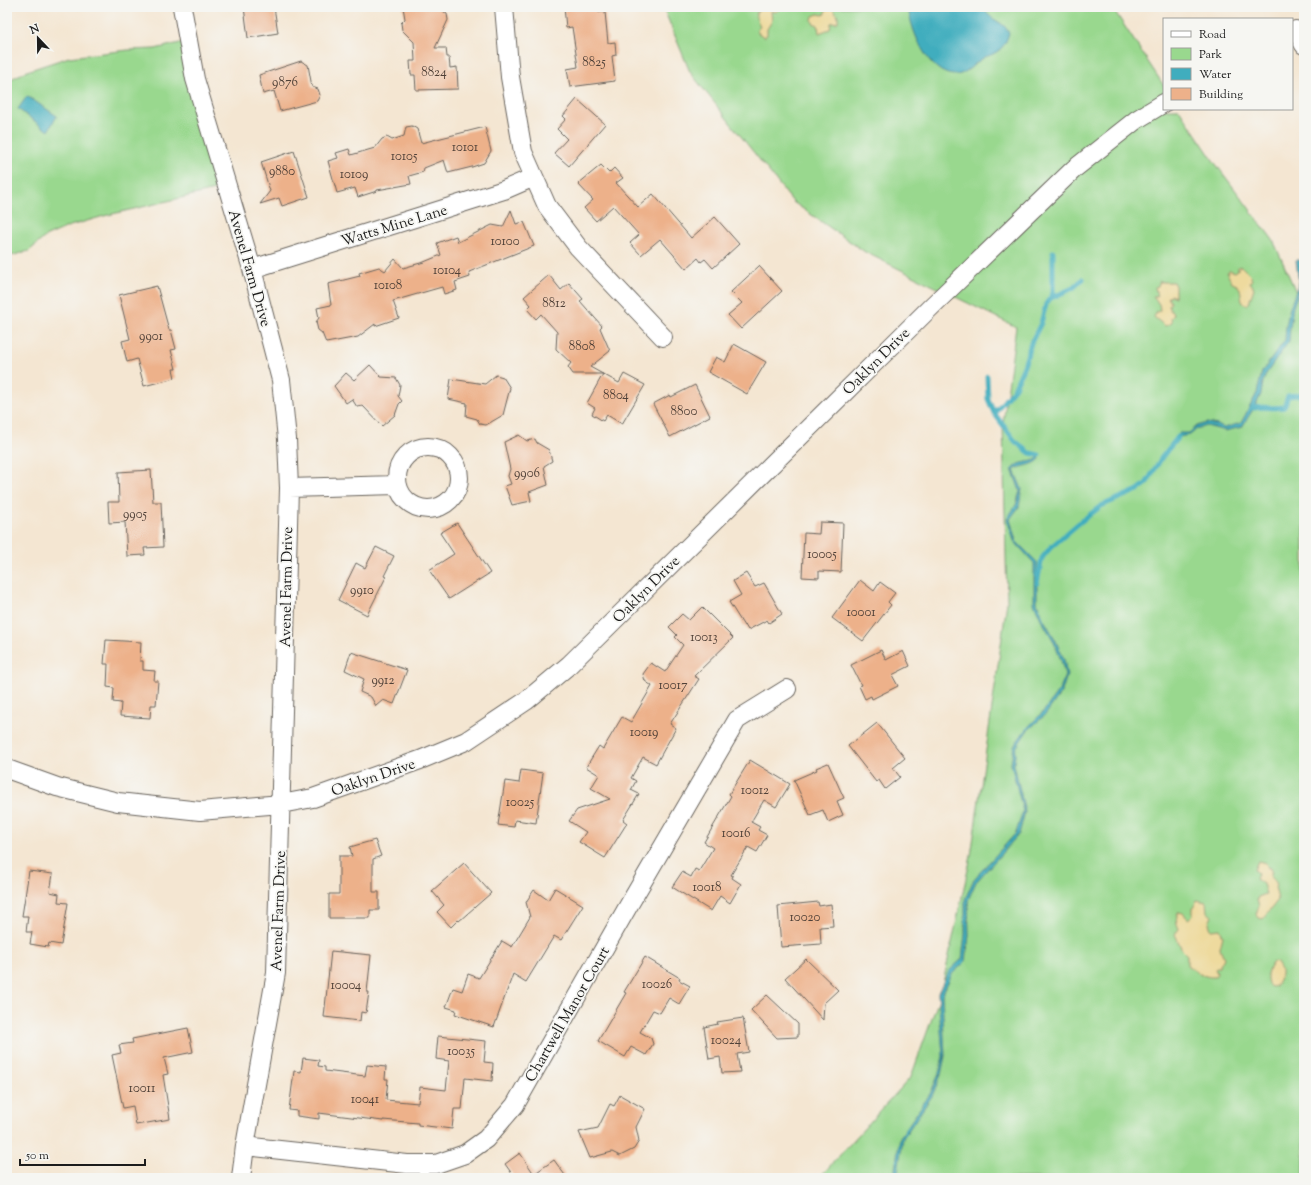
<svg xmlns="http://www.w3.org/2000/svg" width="1311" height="1185" viewBox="0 0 1311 1185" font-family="'Sorts Mill Goudy',serif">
<rect width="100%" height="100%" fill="#f6f6f2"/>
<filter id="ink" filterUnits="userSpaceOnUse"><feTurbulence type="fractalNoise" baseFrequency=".025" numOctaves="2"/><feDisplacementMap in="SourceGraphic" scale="8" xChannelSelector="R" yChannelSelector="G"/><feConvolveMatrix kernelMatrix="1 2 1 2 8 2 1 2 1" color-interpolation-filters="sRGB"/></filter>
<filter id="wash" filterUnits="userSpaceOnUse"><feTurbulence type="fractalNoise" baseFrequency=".012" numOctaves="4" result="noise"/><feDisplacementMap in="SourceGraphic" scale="16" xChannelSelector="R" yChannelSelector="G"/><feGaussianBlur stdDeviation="0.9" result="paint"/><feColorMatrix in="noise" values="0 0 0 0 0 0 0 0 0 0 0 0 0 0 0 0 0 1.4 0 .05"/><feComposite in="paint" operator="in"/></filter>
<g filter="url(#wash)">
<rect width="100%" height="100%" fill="#f4e6d2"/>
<path fill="#99d88e" stroke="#5a7a55" d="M663 7H1112L1164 86V109H1179L1215 163 1273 240 1304 310V1178H819L911 1077 940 996 971 856 1007 602 1003 424 1016 327 865 252 793 202 690 72Z
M184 42 223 188 104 216 70 226 45 237 29 251 7 257V81L27 71 69 57 128 50 155 49Z"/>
<path fill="#eeda9e" stroke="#857b5d" d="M762 7H781L776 12 771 11 772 21 767 29V35L764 37 758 33 757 29 760 26C755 15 753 16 762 7Z
M832 7 838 16V22L831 23 830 29 819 33 818 25 813 23 812 20 813 16 818 14 824 15 827 8Z
M1241 266 1250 275 1252 280 1250 282 1254 288 1249 303 1247 305 1244 304C1238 295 1245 287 1232 283L1227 273 1229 270 1235 272 1238 270V267Z
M1160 280 1162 282H1173L1175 286V297L1171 295 1168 297 1171 303 1169 305 1170 310 1174 313 1173 316 1171 318 1172 323 1165 326 1154 317 1157 311 1160 310 1159 304 1153 297H1157L1155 287 1158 286Z
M1258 861 1266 863 1268 868H1270L1272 873 1270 874C1271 879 1276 880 1277 885L1275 887 1278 900 1263 919 1259 918 1256 914 1259 906 1257 900 1258 897 1266 894 1263 884 1256 879 1258 874 1254 870Z
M1197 900 1206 902 1207 912 1212 916 1209 923 1211 930 1220 929 1223 936 1220 948 1224 958 1219 967 1215 969 1217 973 1215 977C1204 978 1195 971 1187 965V955L1182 950 1175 934 1179 929C1176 922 1175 918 1179 912L1183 913 1188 919 1193 915V908Z
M1273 962 1277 963 1281 970V975L1276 986 1272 987 1269 986C1265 977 1267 970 1273 962Z"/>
<path fill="#40adbe" stroke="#2e646d" d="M908 7H984C987 17 995 19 1003 25 1005 26 1007 30 1009 33 1006 43 1003 49 993 54 990 56 985 56 982 59 973 64 967 74 956 75 928 76 911 30 908 7Z
M27 96 57 116 48 131 18 109Z
M1296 260H1300L1302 282 1293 307 1290 327 1289 341 1266 374 1263 382 1261 394 1257 403 1242 427 1225 431 1207 426 1197 429 1190 435 1178 437 1179 433H1189L1197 426 1207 423 1217 425 1224 428 1241 423 1257 393 1262 372 1285 340 1286 326 1290 307 1299 283Z
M1039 455 1040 459C1034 466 1022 465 1014 470L1022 489 1019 507 1010 519 1016 541 1037 562V602L1043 618 1055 639 1064 659 1067 675 1062 691 1046 714 1027 731 1016 748 1014 764 1025 812 1019 834 976 882 968 900 969 935 966 961 952 974 942 995 945 1056 941 1075 932 1096 903 1138 897 1178H895V1169L900 1137 930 1094 939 1074 943 1056 938 993 949 971 962 959 965 934V899L974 879 1016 833 1023 811 1011 764 1014 746 1026 729 1044 711 1060 689 1065 675 1061 660 1053 640 1041 619 1034 603V563L1014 541 1007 519 1016 505 1020 491 1012 469 1018 464 1036 460Z"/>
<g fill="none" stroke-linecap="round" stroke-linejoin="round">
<path stroke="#40adbe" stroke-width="5" d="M1051 298 1073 288 1083 279
M987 376 988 399 994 413
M1254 408C1265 406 1272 409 1284 407L1288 396 1304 394
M1039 455 1030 453 1015 441 994 413 1014 389 1024 366 1031 343 1041 323 1046 304 1053 294V252
M1037 583 1042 558 1051 547 1079 523 1101 506 1138 490 1146 484 1162 457 1178 437"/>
</g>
<g id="blocks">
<path fill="#edb18a" d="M244 7H274L278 33 248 38Z
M403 7H442L443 11 447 14 448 20 435 48H446L447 57H449L450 68 457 67 458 89 416 90 415 75H411L410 61H415L414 42 402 30 401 23 405 19Z
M564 7H598V12H605L608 43 615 42 616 55 612 56 615 81 570 87 567 69 578 67 572 27 566 28Z
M301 61 308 65 312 87 318 89 320 95 317 101 280 111 274 91 263 94 259 75Z
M577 99 605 124 569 166 554 153 567 139 557 129 566 119 563 116Z
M412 126 417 129 421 143 485 127 491 151 484 163 472 167 448 173 444 160 424 168 423 172 409 176 411 184 377 190V191L358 197 355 188 337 193 328 161 338 158 336 153 349 149 351 155 375 148 382 139 387 137 392 140 404 136 406 127Z
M294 151 309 197 282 206 279 198 260 204 270 191 261 162Z
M601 165 609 173 614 168 623 178 616 183 638 207 653 194 691 238 715 217 739 244 713 268 705 259 701 262 698 258 686 269 660 239 641 255 630 243 639 235 613 206 596 221 584 208 593 200 578 184Z
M511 210 516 224 524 222 534 246 469 272 470 277 455 282 457 290 444 294 442 287 393 301 399 318 375 326V324L358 337 326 343 322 333 318 330 316 322 319 318 317 308 331 305 328 284 360 276 359 273 379 267 385 271 395 259 403 268 424 262 441 255 437 243 456 236 458 242 492 225 503 227Z
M759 266 782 291 741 329 728 315 742 303 731 292Z
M549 275 561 290 569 283 583 299 580 301 602 326 600 328 610 351 590 367 619 383 624 374 645 385 622 424 607 415 603 421 592 414 595 408 587 403 603 374H573L568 367 571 363 556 349 557 332 541 314 536 319 527 309 531 305 524 297Z
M157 286 169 330H171L176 349 171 350 176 369H173L175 378 144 386 137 359 127 362 122 341 130 339 119 295Z
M734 344 766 362 747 394 708 372 716 357 725 362Z
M370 365 381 377 396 378 400 385 398 396 402 401 399 404 395 415 382 426 363 406 357 407 352 399 346 403 334 386 346 373 354 380Z
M496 375 503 377 510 388 503 415 486 425 480 424 477 419 466 416 467 403 448 399 451 379 485 384Z
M695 385 710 416 670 437 653 404 670 395 671 397Z
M519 435 527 441 535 439 537 443 549 450 552 461 544 466 548 485 529 492 531 501 512 505 505 486 511 484 508 476 510 469 504 442Z
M151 470 153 502H161L163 547 144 548 145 555 127 556 125 522 109 523 108 502H119L118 472Z
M820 522 843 523 841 572 819 571V578L802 577 804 533 819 534Z
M457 523 490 573 449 599 429 570 454 554 440 533Z
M376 547 394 556 384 576 386 577 367 615 338 600 356 563 365 568Z
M746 573 755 587 764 583 782 614 769 623 767 620 748 630 745 625 744 626 729 602 741 595 733 581Z
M860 580 874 591 880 582 895 593 888 602 891 605 863 641 832 618Z
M702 607 733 638 694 676 699 679 670 724 676 728 656 764 643 757 631 778 636 781 631 790 639 794 623 820 627 823 605 858 579 842 586 832 569 821 577 810 610 799 591 788 599 775 586 767 599 746 603 749 622 717 631 722 652 686 645 681 643 674 651 663 665 672 683 645 675 637 677 635 669 627 682 614 689 620Z
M106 640 141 642 140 661H143V670L155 671 154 681H158L156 705H151L150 718 120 716 121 703 113 702 114 688 107 687 108 664H104Z
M881 650 886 660 903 651 910 666 892 675 898 686 872 699 871 696 865 699 859 686 861 685 851 665Z
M351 652 407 670 394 704 383 700 376 706 371 697 360 692 364 679 345 670Z
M877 723 905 758 893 768 900 777 885 789 879 780 876 782 848 746Z
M750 760 790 784 776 807 764 800 751 822 760 827 758 830 767 835 757 852 748 847 731 875 733 876 732 878 741 884 730 903 720 896 711 911 672 887 682 872 691 877 695 869 699 871 713 848 704 842 731 796 729 794Z
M828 763 844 798 837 801 843 815 828 822 823 810 810 815 794 780 817 770 816 768Z
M521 770 543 773 536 823 515 820 514 827 498 825 505 781 519 783Z
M375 840 381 856 373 859V892H379V910H370V918H329V894H339V856H352L350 847Z
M464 863 491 893 459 921 458 920 451 927 437 912 444 905 432 891Z
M29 871 53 874 50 892 59 894 58 902 68 903 61 945 49 943 48 947 30 944 32 932H26L28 916H22Z
M555 888 583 905 561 940 554 936 526 982 513 974 494 1027 455 1014 456 1010 446 1007 453 988 462 991 468 974 479 978 502 941 512 947 530 917 526 902 534 890 548 900Z
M818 902 819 906 831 904 833 926 820 927 821 944 781 947 778 906Z
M331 951 371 955 367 992H369L366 1013 361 1012 360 1021 324 1017Z
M645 957 680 978 679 980 690 986 679 1004 669 998 660 1013 653 1010 640 1032 651 1038 653 1044 646 1055 631 1047 625 1057 598 1041 626 993 624 992Z
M806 959 838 990 824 1003 823 1020 785 978Z
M767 995 798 1024V1037L777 1038 751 1010Z
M743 1018 749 1052 737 1054 740 1072 722 1073 720 1057 709 1059 704 1027 718 1024 717 1022Z
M188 1028 193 1052 164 1058 168 1074 163 1075 170 1119 136 1125 133 1106 123 1108 112 1055 121 1053 119 1045 133 1043 132 1039Z
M438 1036 486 1041 484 1062 493 1063 492 1081 465 1078 462 1109H454L452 1129 418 1125V1123L383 1120V1121L319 1113V1119L297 1116V1111L289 1110 294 1071 301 1072 303 1058 319 1060 318 1066 325 1067V1071L365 1076 367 1065 386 1067 385 1079H388L386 1100 418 1103 420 1087 446 1090 449 1061 436 1059Z
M620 1095 645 1109 636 1127 639 1141 634 1149 620 1156 612 1152 590 1158 579 1132 598 1128 610 1104 614 1106Z
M520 1153 534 1174 554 1160 567 1178H515L505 1164Z"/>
</g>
</g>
<g filter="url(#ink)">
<use href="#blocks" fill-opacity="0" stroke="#68635c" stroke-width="1"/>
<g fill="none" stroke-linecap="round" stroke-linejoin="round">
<g stroke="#68635c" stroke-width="20">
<path id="minor" d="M182 7 195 79 252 269 281 380 287 439 289 488 276 973 245 1146 241 1178
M504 7 510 77 523 152 547 206 578 247 663 337
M1296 30 1304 45
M252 269 504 190 534 177
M397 478a31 31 0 1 1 62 0a31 31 0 1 1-62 0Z
M289 488 397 485
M7 769 57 787 118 802 200 811 281 804 313 798 420 760 466 741 526 701 569 665 933 305 1074 169 1136 120 1164 103
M245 1146 407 1164H436L465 1154 486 1139 515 1105 630 903 737 720 787 689"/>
</g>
<use href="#minor" stroke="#fff" stroke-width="18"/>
</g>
</g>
<g text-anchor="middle" stroke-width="3.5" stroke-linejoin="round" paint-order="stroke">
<g font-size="13" fill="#504138">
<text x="594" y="66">8825</text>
<text x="434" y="76">8824</text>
<text x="285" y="86">9876</text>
<text x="465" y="151">10101</text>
<text x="404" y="160">10105</text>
<text x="282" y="175">9880</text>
<text x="354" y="178">10109</text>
<text x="505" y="245">10100</text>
<text x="447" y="274">10104</text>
<text x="388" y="289">10108</text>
<text x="554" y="307">8812</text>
<text x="151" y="340">9901</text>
<text x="582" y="350">8808</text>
<text x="616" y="399">8804</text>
<text x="684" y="415">8800</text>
<text x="527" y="477">9906</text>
<text x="135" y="518">9905</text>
<text x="822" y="558">10005</text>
<text x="362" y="594">9910</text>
<text x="861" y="616">10001</text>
<text x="704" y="641">10013</text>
<text x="383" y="684">9912</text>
<text x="673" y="689">10017</text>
<text x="644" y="736">10019</text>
<text x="755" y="794">10012</text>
<text x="520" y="806">10025</text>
<text x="736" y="837">10016</text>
<text x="707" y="891">10018</text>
<text x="805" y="921">10020</text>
<text x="657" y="988">10026</text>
<text x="346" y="989">10004</text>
<text x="726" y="1044">10024</text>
<text x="461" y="1055">10035</text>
<text x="142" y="1092">10011</text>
<text x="365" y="1103">10041</text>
</g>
<g font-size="15" fill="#1c1c1c" stroke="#f6f6f2">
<text transform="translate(394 225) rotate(-17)" y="5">Watts Mine Lane</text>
<text transform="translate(250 268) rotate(74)" y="5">Avenel Farm Drive</text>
<text transform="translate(876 361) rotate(-45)" y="5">Oaklyn Drive</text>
<text transform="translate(286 587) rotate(-89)" y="5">Avenel Farm Drive</text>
<text transform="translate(646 589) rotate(-45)" y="5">Oaklyn Drive</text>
<text transform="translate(373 777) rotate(-19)" y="5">Oaklyn Drive</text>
<text transform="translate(278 911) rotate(-88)" y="5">Avenel Farm Drive</text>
<text transform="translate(567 1014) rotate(-60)" y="5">Chartwell Manor Court</text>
</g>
</g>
<rect width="1311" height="1185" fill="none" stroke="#f6f6f2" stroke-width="24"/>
<rect x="1163" y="18" width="130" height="92" fill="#f6f6f2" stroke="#9f9f9c"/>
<rect x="1171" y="31" width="20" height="6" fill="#ffffff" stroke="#9f9f9c"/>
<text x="1199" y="38" font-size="12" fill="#1c1c1c">Road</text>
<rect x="1171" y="48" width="20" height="12" fill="#99d88e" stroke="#9f9f9c"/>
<text x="1199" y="58" font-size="12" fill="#1c1c1c">Park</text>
<rect x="1171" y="68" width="20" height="12" fill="#40adbe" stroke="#9f9f9c"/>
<text x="1199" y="78" font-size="12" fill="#1c1c1c">Water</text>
<rect x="1171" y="88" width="20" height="12" fill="#edb18a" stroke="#9f9f9c"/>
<text x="1199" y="98" font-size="12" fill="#1c1c1c">Building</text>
<g transform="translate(38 38) rotate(338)" stroke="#f6f6f2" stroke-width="3" paint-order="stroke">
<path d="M0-3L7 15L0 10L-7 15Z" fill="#1c1c1c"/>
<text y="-6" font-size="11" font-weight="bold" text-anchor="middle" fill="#1c1c1c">N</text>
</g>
<path d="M20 1159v6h125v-6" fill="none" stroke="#1c1c1c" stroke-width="2"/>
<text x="26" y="1159" font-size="12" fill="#1c1c1c" stroke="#f6f6f2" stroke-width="3" paint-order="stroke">50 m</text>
</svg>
